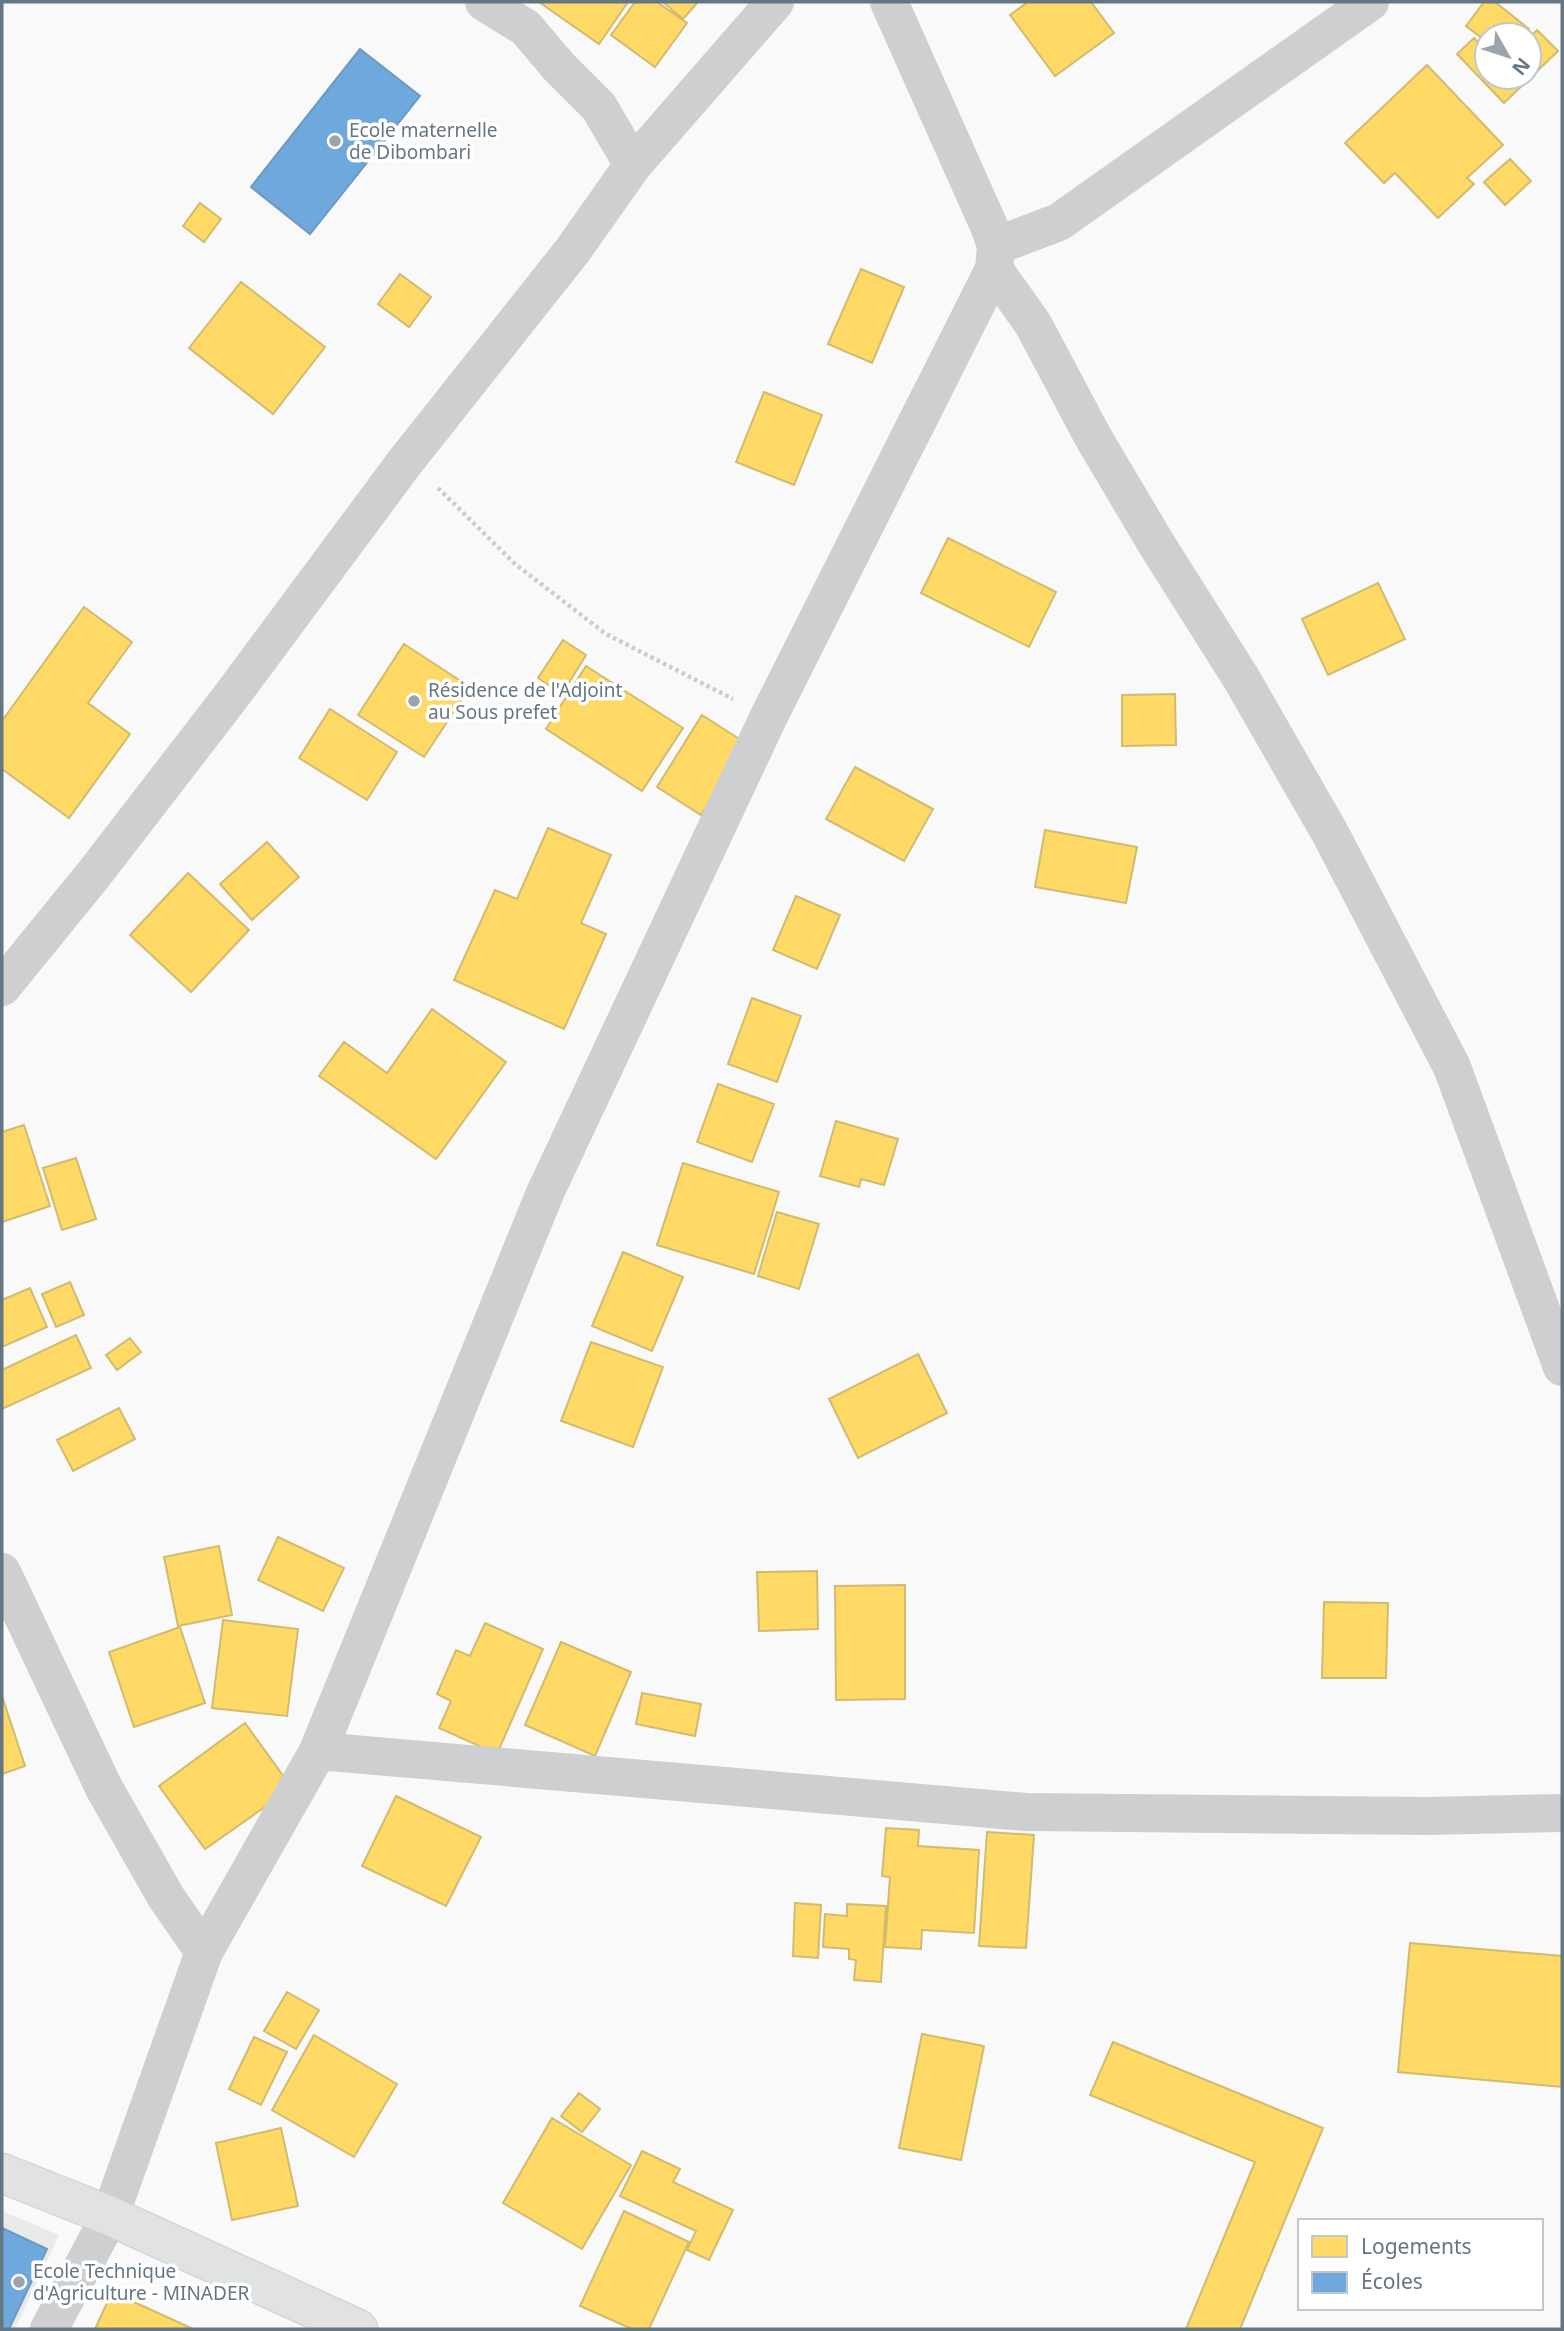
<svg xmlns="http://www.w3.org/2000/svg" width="1564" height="2331" viewBox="0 0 1564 2331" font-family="'Noto Sans',sans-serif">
<rect width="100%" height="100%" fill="#f9f9f9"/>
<path fill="#e8e9e9" d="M2 2211 59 2235 15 2329H2Z"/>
<path fill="#ffd966" stroke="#d1bb6f" stroke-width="2" d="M539 2H628L599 44Z
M635 2H657L687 23 655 67 611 35Z
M663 2H698L683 19Z
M1028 2H1091L1114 33 1055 76 1010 15Z
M1484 2H1495L1529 29 1525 35H1487V42L1466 26Z
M1537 30 1558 51 1504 103 1457 54 1474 38 1487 52V77H1529V38Z
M1427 65 1503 145 1467 178 1474 184 1438 218 1395 173 1384 183 1345 143Z
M1510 159 1531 181 1505 205 1484 182Z
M200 203 221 219 204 242 183 226Z
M861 269 904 287 872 363 828 344Z
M400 274 431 297 409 327 378 304Z
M241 282 325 347 273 414 189 348Z
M764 392 822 415 794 485 736 462Z
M948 538 1056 592 1029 647 921 593Z
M1378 583 1405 639 1328 675 1302 619Z
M84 607 132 642 88 703 130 734 69 818 2 769V721Z
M563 640 586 655 562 694 538 678Z
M404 644 470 687 424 757 358 715Z
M586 666 683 728 642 791 546 729Z
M1175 694 1176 745 1122 746V695Z
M330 709 397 752 367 800 299 758Z
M702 715 747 744 701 815 657 787Z
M855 767 933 809 904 861 826 819Z
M548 828 611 855 581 923 606 934 564 1029 454 980 495 890 517 899Z
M1045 830 1137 847 1126 903 1035 887Z
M267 842 299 877 252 920 220 884Z
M188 873 249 930 191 992 130 935Z
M796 896 840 915 817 969 773 950Z
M752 998 801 1016 777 1082 728 1064Z
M432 1009 506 1062 436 1159 319 1076 344 1042 387 1073Z
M718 1084 774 1104 752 1162 697 1142Z
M836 1121 898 1139 884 1185 861 1179 859 1187 820 1176Z
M24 1125 50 1206 2 1222V1132Z
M76 1158 96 1219 62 1230 43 1168Z
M683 1163 779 1192 754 1274 657 1245Z
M777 1212 819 1224 799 1289 758 1276Z
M623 1252 683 1277 652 1351 592 1326Z
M70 1282 84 1315 56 1327 42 1294Z
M30 1288 47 1327 2 1347V1300Z
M76 1335 91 1368 2 1409V1370Z
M130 1338 141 1352 117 1370 106 1355Z
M591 1342 663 1367 633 1447 561 1421Z
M918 1354 947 1413 858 1458 829 1399Z
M119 1408 135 1439 73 1471 57 1440Z
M278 1537 344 1568 323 1611 258 1580Z
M219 1546 232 1615 178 1626 164 1557Z
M817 1571 818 1629 759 1631 757 1572Z
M905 1585V1699L836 1700 835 1586Z
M1324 1602 1388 1603 1386 1678H1322Z
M223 1620 298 1629 287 1716 212 1708Z
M485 1623 543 1649 497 1754 439 1728 451 1701 437 1694 456 1650 470 1656Z
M180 1627 205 1703 134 1727 109 1652Z
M561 1642 631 1672 595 1756 525 1725Z
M642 1693 701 1704 695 1736 636 1724Z
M2 1696 25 1766 2 1774Z
M245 1723 292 1788 205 1849 159 1786Z
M396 1796 481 1837 446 1906 362 1866Z
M886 1828 919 1830 918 1846 979 1850 974 1933 922 1930 921 1949 885 1947 890 1877 882 1876Z
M987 1832 1034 1835 1026 1948 979 1946Z
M795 1903 821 1905 818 1958 793 1956Z
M847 1904 886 1906 881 1982 854 1980 856 1960 849 1959V1949L823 1947 825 1914 847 1916Z
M1410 1943 1562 1956V2087L1398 2072Z
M287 1992 319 2010 296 2049 264 2031Z
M922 2034 984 2046 961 2160 899 2148Z
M314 2035 397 2084 354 2157 272 2110Z
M254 2037 287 2052 261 2105 229 2089Z
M1113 2042 1323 2128 1240 2329H1186L1255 2162 1090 2095Z
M579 2093 600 2109 582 2132 561 2116Z
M552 2118 631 2165 582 2249 503 2203Z
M281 2128 298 2206 232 2220 216 2143Z
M642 2151 680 2169 673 2182 733 2210 709 2260 687 2250 696 2231 620 2196Z
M624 2211 689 2242 649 2329H632L580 2306Z
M112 2292 193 2329H95Z"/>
<path fill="#6fa8dc" stroke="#6c99c1" stroke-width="2" d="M360 49 420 96 310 234 251 187Z
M2 2228 47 2249 9 2329H2Z"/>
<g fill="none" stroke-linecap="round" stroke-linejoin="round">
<g stroke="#d5d6d7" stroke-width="41">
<path id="major" d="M2 2173 110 2216 358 2329"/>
</g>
<path stroke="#cbcccd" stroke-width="4.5" stroke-dasharray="3.5 3.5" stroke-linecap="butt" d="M438 488 515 564 606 634 733 699"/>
<path stroke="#cecfd0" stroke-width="38" d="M484 2 526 28 559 67 599 107 633 165
M996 246 1059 222 1370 2
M994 269 1033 324 1093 437 1157 545 1241 678 1330 833 1452 1067 1562 1367
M2 987 94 874 229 699 405 462 573 250 633 165 775 2
M2 1572 104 1788 166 1897 204 1952
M318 1751 1026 1812 1428 1816 1562 1813
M49 2329 110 2216 204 1952 318 1751 545 1193 769 716 994 269 996 246 989 226 889 2"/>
<use href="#major" stroke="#e1e2e2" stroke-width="38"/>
</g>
<g fill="#99a4ac" stroke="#fff" stroke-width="2.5">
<circle cx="335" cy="141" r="7"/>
<circle cx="414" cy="701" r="7"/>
<circle cx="19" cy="2282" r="7"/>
</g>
<g text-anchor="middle" stroke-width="7" stroke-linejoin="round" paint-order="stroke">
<g font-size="19" fill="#657683" stroke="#fff" text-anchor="start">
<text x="349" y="137">Ecole maternelle<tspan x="349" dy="22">de Dibombari</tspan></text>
<text x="428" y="697">Résidence de l'Adjoint<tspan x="428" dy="22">au Sous prefet</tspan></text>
<text x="33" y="2278">Ecole Technique<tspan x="33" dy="22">d'Agriculture - MINADER</tspan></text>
</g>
</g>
<rect width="1564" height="2331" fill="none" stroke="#657683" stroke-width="7"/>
<rect x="1298" y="2219" width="245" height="91" fill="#ffffff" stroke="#c1c8cd" stroke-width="2"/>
<rect x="1312" y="2236" width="35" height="21" fill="#ffd966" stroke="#c1c8cd" stroke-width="2"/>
<text x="1361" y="2254" font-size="21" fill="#657683">Logements</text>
<rect x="1312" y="2272" width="35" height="21" fill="#6fa8dc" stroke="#c1c8cd" stroke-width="2"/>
<text x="1361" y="2289" font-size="21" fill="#657683">Écoles</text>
<g transform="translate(1508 56) rotate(129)"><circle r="33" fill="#ffffff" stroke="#c1c8cd" stroke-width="2"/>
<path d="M0-5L12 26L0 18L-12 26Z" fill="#99a4ac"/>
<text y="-10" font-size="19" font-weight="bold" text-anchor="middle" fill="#657683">N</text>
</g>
</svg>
